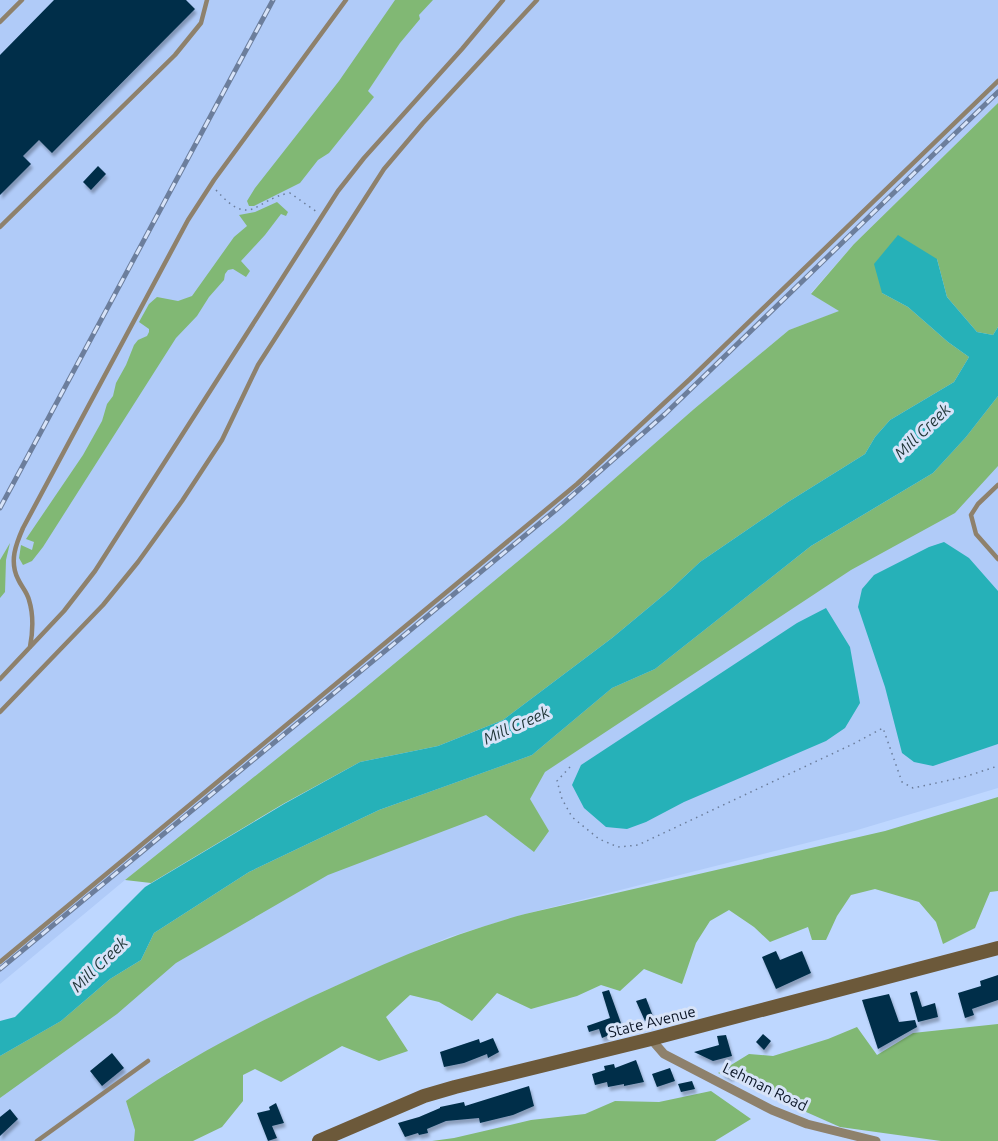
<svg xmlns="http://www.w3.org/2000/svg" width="998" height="1141" viewBox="0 0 998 1141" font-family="Ubuntu,sans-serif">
<defs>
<filter id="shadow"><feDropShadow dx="2" dy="4" stdDeviation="1.5" flood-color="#0004"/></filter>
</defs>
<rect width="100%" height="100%" fill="#bed7ff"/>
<path fill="#b0cbf8" d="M0 0H998V103L854 244 811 293 840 311 789 330 694 409 564 523 354 697 125 880 0 984Z
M998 396V788L854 831 525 914 449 937 322 992 260 1022 168 1072 139 1141H0V1056L933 473Z"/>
<path fill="#81b874" d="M395 0H433L419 15 420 19 400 43 368 91 374 97 329 153 318 160 300 183 254 206H249L247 201 255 188 339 81Z
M998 103V327L993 335 977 332 947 297 937 259 882 293 908 307 948 342 969 357 954 382 890 420 875 437 865 454 788 502 700 562 671 589 612 638 503 720 438 746 360 762 283 804 151 883 125 880 354 697 564 523 694 409 789 330 839 311 811 294 854 244Z
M277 202 288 212 286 216 281 214 265 235 241 261 250 271 246 277 233 269 228 270 225 274 224 280 209 297 197 316 176 338 43 547 32 561 23 565 19 558 21 545 32 550 34 542 26 539 83 455 102 421 107 404 113 396 116 383 126 365 134 345 138 340 147 336 149 332V329L139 322 149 304 157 297 178 301 192 296 234 237 247 226 239 215 255 212Z
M998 396V466L955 513 851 570 545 772 530 799 549 831 534 852 486 815 328 875 176 963 117 1014 0 1098V1056L61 1021 110 979 141 960 154 933 249 872 379 810 532 755 612 688 655 669 811 546 933 473 966 437Z
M10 543 6 560 5 592 0 598V560Z
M998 797V891L990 892 975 928 943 944 936 922 919 902 875 889 851 895 837 916 826 940H812L808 927 770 942 754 927 729 910 710 921 696 943 682 984 644 969 620 991 601 985 577 996 531 1009 497 993 472 1021 439 1002 410 995 386 1017 408 1051 379 1061 342 1046 281 1082 255 1069 243 1075V1101L222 1127 193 1141H134L135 1130 126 1101C184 1060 245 1029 309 998 380 965 450 934 525 914L885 831Z
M998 1024V1141H941L840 1127 718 1073 749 1054 773 1056 828 1039 857 1027 877 1055 913 1033Z
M711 1091 751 1119 715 1141H432L454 1138 531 1120 585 1114 615 1101 659 1102Z"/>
<path fill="#26b1b8" d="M898 235 937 259 947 297 977 332 993 335 998 327V396L966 437 933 473 811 546 655 669 612 688 532 755 379 810 249 872 154 933 141 960 110 979 61 1021 0 1056V1021L15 1017 145 887 284 804 360 762 438 746 503 720 612 638 671 589 700 562 788 502 865 454 875 437 890 420 954 382 969 357 948 342 908 307 882 293 874 264Z
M944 542 969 558 998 591V744L933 766 914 762 902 753 885 687 858 607 862 589 874 575 929 547Z
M826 608 850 647 860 703 845 728 826 741 684 802 646 822 627 829 606 827 584 808 572 785 581 765 797 623Z"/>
<path fill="#002f49" filter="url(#shadow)" d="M54 0H186L195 9 52 153 39 140 23 156 31 164 0 195V55Z
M98 166 106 174 91 190 83 182Z
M776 951 780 960 802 951 811 973 776 989 762 957Z
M998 975V1000L972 1009 974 1015 965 1018 958 993 981 986 980 981Z
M609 990 621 1023 611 1026 614 1033 602 1038 599 1029 589 1032 587 1026 610 1018 602 992Z
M917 991 922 1007 935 1003 938 1017 918 1022 910 993Z
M889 994 899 1022 915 1020 917 1027 878 1049 862 1000Z
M646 998 654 1019 645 1021 636 1001Z
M763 1034 771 1041 764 1050 756 1042Z
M726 1035 732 1056 713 1061 694 1052 719 1045 717 1036Z
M493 1038 499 1052 488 1058 487 1054 464 1063 444 1067 440 1052 479 1039 480 1043Z
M112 1053 124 1068 102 1086 90 1071Z
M636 1060 644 1082 624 1086V1084L608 1087 607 1082 595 1085 592 1074 605 1070 604 1066 614 1064 615 1068Z
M726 1065 735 1070 731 1078 722 1073Z
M670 1068 675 1081 657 1087 652 1074Z
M692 1081 695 1089 681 1092 678 1084Z
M529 1086 534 1106 513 1115 480 1123 479 1118 446 1121 427 1129 428 1133 419 1135 418 1133 405 1137 398 1123 419 1117 440 1108V1107L464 1102 465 1106Z
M276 1103 284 1123 272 1126 277 1138 268 1141 257 1113 270 1110 269 1107Z
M10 1109 18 1119 0 1136V1117Z"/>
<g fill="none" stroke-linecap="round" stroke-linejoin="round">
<path stroke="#6b7d9b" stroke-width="1.5" stroke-dasharray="1.5 4.5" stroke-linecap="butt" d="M216 190C252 230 254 199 290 193L317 212
M570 767 557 781 562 799 572 817 599 839 618 847 638 845 853 744 883 728 902 782 913 788 964 777 998 766"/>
<path stroke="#8e816c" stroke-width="4.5" d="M0 22 22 0
M0 227 175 55 201 23 207 0
M998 485 978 504 971 515 976 534 998 559
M30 647C33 631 34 616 29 600 27 592 21 586 18 579 9 561 16 544 23 528L188 220 214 180 346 0
M0 679 64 611 95 571 338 191 364 158 462 49 503 0
M0 712 103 605 138 562 182 501 222 440 258 365 384 169 423 123 537 0
M0 962 577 484 690 379 998 81
M37 1141 148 1061"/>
<path stroke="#8e816c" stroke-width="9" d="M651 1039 664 1054 772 1110 807 1124 876 1141"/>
<path stroke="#6c593a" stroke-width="14" d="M319 1141 424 1096 455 1087 651 1039 998 948"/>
<g stroke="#6c7e9c" stroke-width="5">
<path id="rail" d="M0 508 273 0
M0 969 557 509 665 414 998 92"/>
</g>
<use href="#rail" stroke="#d7e3f8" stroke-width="3" stroke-dasharray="9" stroke-linecap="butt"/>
</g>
<g text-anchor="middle" stroke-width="6" stroke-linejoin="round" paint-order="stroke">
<g font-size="15" fill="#081223" stroke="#d7e3f8">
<text transform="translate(652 1022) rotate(-14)" y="5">State Avenue</text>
<text transform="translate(765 1087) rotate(26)" y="5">Lehman Road</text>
</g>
<g font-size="16" font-style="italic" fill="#1f3536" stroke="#d7e3f8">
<text transform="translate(922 431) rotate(-44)" y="6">Mill Creek</text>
<text transform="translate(516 725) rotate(-24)" y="6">Mill Creek</text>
<text transform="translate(99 964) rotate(-44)" y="6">Mill Creek</text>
</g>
</g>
</svg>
